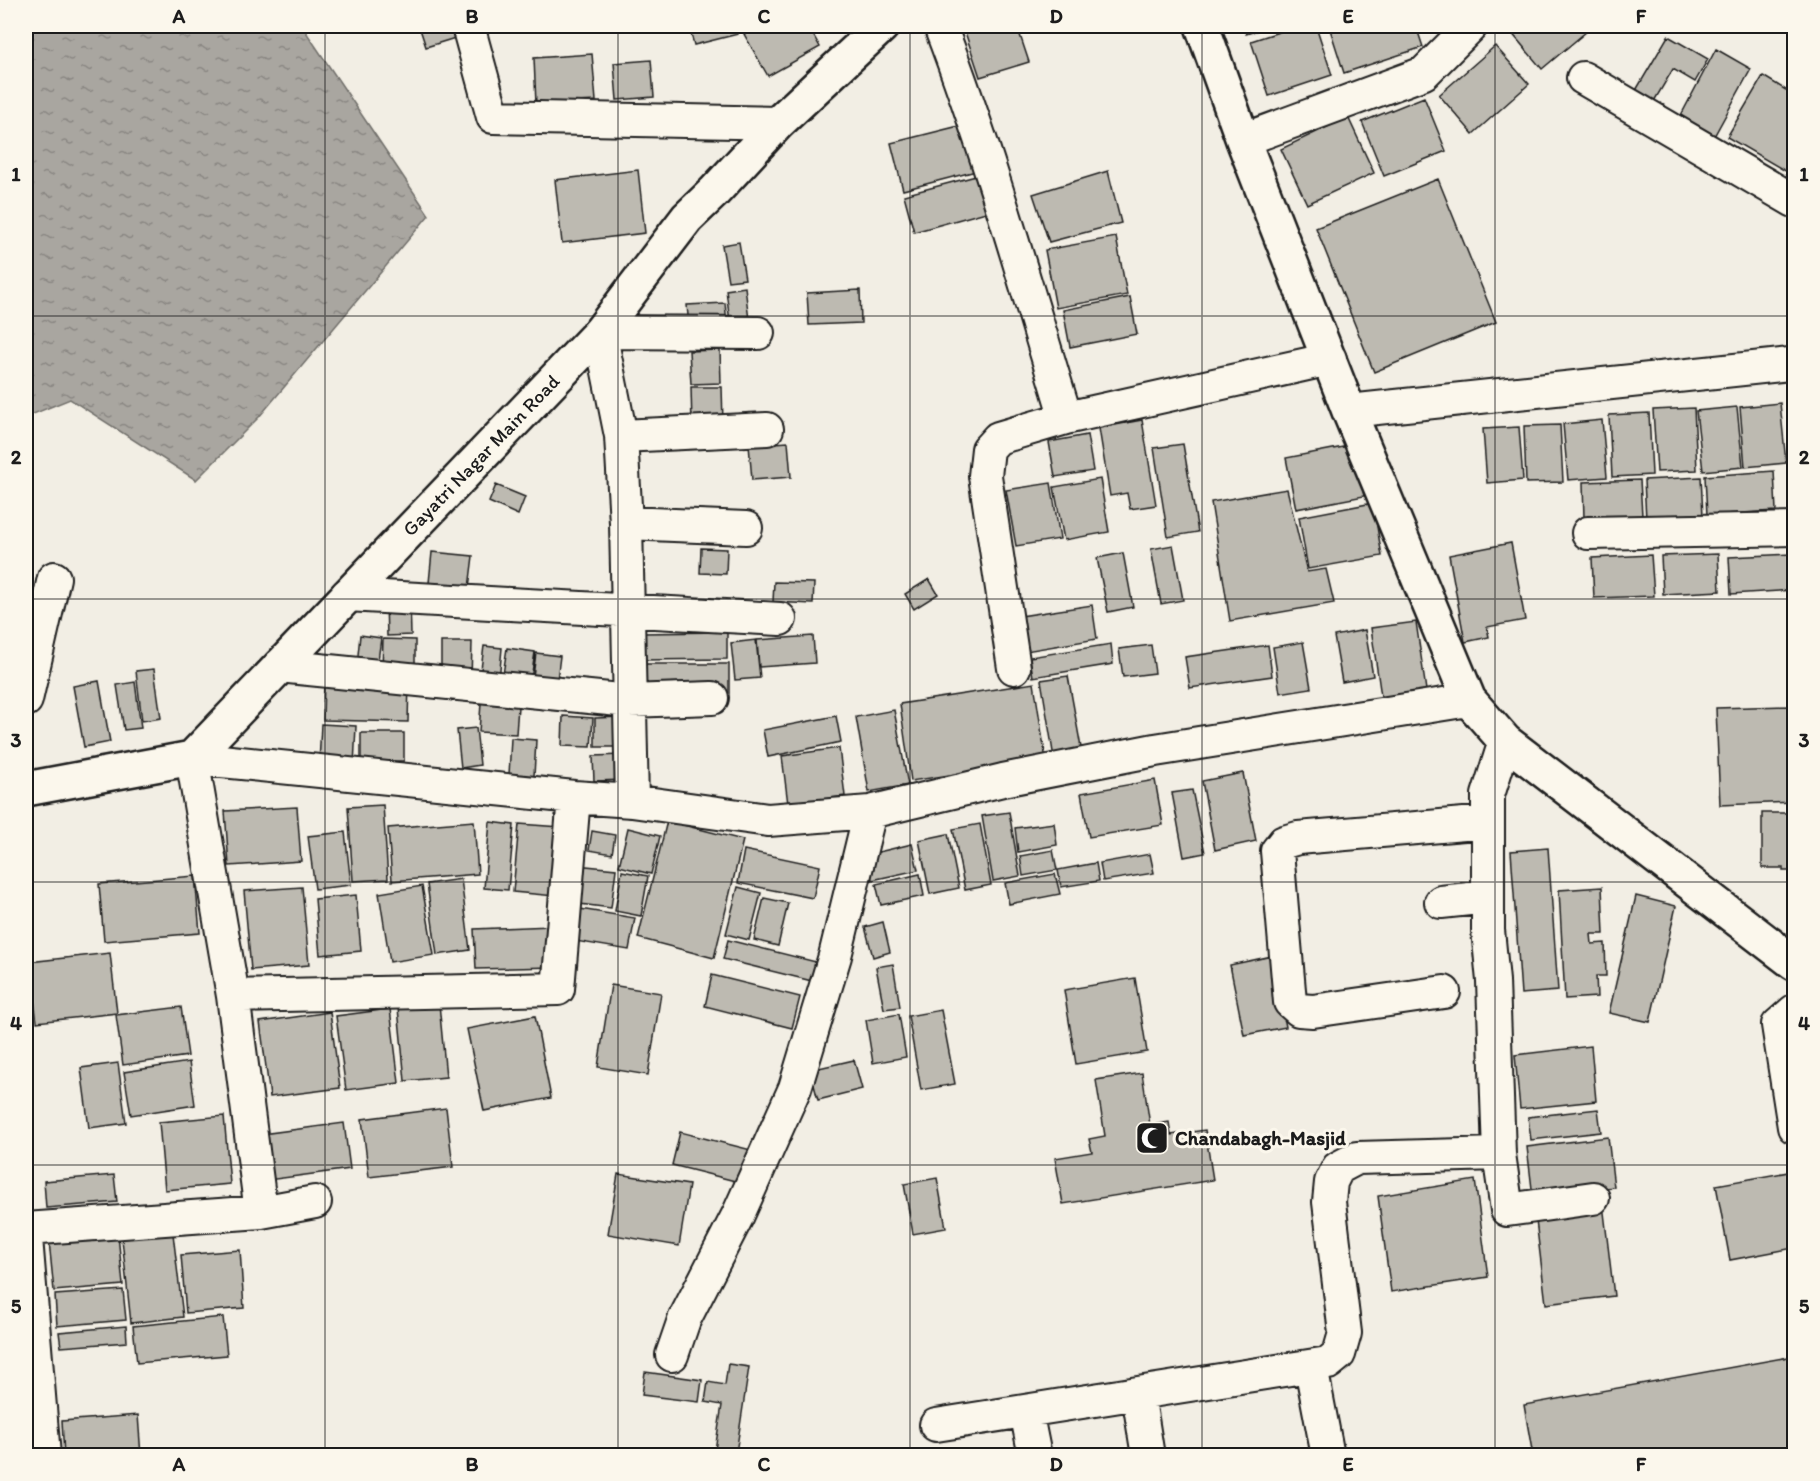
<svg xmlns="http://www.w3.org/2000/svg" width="1820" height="1481" viewBox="0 0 1820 1481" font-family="Itim,sans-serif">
<defs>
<pattern id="water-ripples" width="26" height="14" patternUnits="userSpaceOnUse" patternTransform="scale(1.5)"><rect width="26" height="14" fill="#a9a6a0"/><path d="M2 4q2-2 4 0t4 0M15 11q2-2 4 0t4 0" fill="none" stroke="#898682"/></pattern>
</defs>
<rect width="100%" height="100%" fill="#f2eee4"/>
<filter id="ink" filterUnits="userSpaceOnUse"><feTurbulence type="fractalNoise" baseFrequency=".0167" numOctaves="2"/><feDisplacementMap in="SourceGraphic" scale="12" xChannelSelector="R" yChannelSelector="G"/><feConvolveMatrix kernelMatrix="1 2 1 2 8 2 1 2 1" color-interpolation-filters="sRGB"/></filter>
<g filter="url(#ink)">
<path fill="url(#water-ripples)" stroke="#716f6b" stroke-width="1.5" d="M26 26H302L429 215 259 417 196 480 70 399 26 417Z"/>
<path fill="#bdbab1" stroke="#1c1c1c" stroke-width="1.5" d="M419 26H465L468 34 426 47Z
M689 26H736L738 34 694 45Z
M760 26H808L820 47 768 76 744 34Z
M963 26H1017L1029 62 980 77Z
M1243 26H1271L1246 34Z
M1297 26H1316L1332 75 1269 96 1251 41Z
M1329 26H1416L1423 47 1344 73Z
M1518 26H1593L1542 69 1511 32Z
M1668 36 1708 59 1695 82 1673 69 1650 108 1632 97Z
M1495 46 1529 84 1473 134 1439 95Z
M1716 49 1751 69 1712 140 1678 121Z
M592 54 596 101 536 104 534 58Z
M651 60 654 97 617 100 614 63Z
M1763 76 1794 95V164L1789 173 1727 137Z
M1424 97 1446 151 1384 176 1362 122Z
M1348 117 1374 173 1307 204 1281 149Z
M963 125 976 171 903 190 891 143Z
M638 170 645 233 562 243 555 180Z
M1108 171 1121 223 1049 242 1033 194Z
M976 176 986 212 914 232 904 195Z
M1438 179 1496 322 1374 372 1316 228Z
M1116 237 1127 295 1056 308 1045 250Z
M739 242 745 279 728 281 722 245Z
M745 287 749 320 730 322 726 290Z
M860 290 861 323 809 325 807 293Z
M1130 297 1137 334 1070 347 1063 310Z
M725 303 727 323 689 326 687 305Z
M720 350 721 383 691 384 689 351Z
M691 387H722L723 423 692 425Z
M1780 403 1786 463 1745 467 1740 407Z
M1737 407 1743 467 1703 471 1696 411Z
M1694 408 1697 470 1657 472 1653 410Z
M1649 413 1652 475 1612 477 1609 415Z
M1142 420 1156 505 1130 509 1127 493 1110 496 1099 428Z
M1602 420 1607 477 1568 480 1563 424Z
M1560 425 1563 482 1526 483 1524 426Z
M1519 427 1523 480 1487 483 1483 429Z
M1087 435 1093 471 1055 477 1049 442Z
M788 442 791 477 752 480 749 445Z
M1183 444 1198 532 1168 537 1154 448Z
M1354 445 1364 496 1296 509 1286 458Z
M1774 471 1776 511 1707 515 1705 476Z
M1701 477 1703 516 1646 519 1644 480Z
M1100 479 1109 532 1064 540 1054 487Z
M1640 480 1642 516 1584 519 1583 482Z
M1051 483 1060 539 1016 546 1006 490Z
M496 485 525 497 518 515 489 502Z
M1287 489 1307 572 1326 569 1334 603 1230 621 1211 502Z
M1373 503 1382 556 1308 569 1299 517Z
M1511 543 1525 620 1487 627 1489 637 1465 642 1449 555Z
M1173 545 1183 600 1161 604 1151 549Z
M701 548 727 549 726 574 700 573Z
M432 552 473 556 469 588 429 583Z
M1123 553 1133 607 1108 612 1097 558Z
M1718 554 1720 591 1663 594 1661 556Z
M1792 554 1793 590 1731 594 1729 557Z
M1651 555 1654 596 1594 598 1592 558Z
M929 579 938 594 914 609 905 594Z
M774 582 814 583 813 604 773 602Z
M410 601 411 635 387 636 386 602Z
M1092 605 1097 639 1026 651 1021 616Z
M1416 622 1427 697 1382 703 1371 628Z
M1365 630 1373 676 1342 682 1334 636Z
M727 632V659L640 660V633Z
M360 635 381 638 377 668 357 665Z
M813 636 815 663 759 667 757 640Z
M383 639 415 640V670L382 669Z
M756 640 760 678 735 680 731 643Z
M441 642H472L471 680 441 679Z
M1303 642 1311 688 1280 693 1273 647Z
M1111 644 1113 664 1033 677 1030 657Z
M1151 645 1155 673 1123 677 1119 649Z
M1268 645 1272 676 1190 688 1185 657Z
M484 646 502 648 499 680 480 677Z
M507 648 535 652 530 686 502 681Z
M536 653 560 656 556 688 532 685Z
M641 664H729V693L641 694Z
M154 669 161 718 142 721 136 671Z
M1068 676 1082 753 1054 758 1041 680Z
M324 680H409L408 722 323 720Z
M99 681 110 742 84 747 73 686Z
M135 682 141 728 124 730 117 685Z
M1034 683 1046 760 911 781 900 704Z
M481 703 518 706 516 734 479 732Z
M1791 706 1794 802 1720 805 1716 708Z
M894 710 908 785 869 792 856 717Z
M563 716 593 718 591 747 562 746Z
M836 716 841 742 768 757 763 730Z
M623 717 624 747H595V718Z
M321 724 356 726 354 765 319 764Z
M476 728 480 765 461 768 457 730Z
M361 733H404V761H361Z
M511 738 536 740 534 776 509 775Z
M839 748 845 796 788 804 782 756Z
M624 755 625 780 594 781 593 756Z
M1243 773 1256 841 1215 850 1202 781Z
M1155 780 1163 825 1089 837 1081 793Z
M1192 790 1205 853 1184 857 1172 793Z
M383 805 388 879 353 881 348 807Z
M297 807 301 861 229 866 225 811Z
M1009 812 1020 876 993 881 982 816Z
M1762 813H1794V886H1790V871H1783V868H1762Z
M474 821 478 874 392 881 388 828Z
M667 821 743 840 714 958 638 938Z
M490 822 514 825 508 890 484 888Z
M1054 823 1057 845 1018 852 1015 828Z
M519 824 560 827 555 896 513 892Z
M980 824 991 885 965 890 953 829Z
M628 828 660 836 651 874 619 866Z
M592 831 615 835 612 854 589 850Z
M345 832 351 885 315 889 308 836Z
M948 834 959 888 930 894 919 840Z
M912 844 918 870 872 880 866 855Z
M1548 848 1558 991 1521 994 1511 851Z
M744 850 820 866 813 898 738 883Z
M1053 850 1057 870 1023 876 1020 856Z
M1150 854 1154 873 1103 881 1100 863Z
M1096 863 1099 881 1061 887 1058 870Z
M576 865 616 869 611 908 572 903Z
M622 871 648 876 641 916 615 911Z
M920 874 924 896 881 905 876 884Z
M1055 874 1060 894 1009 904 1005 883Z
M195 876 200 933 104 941 99 884Z
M461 879 470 950 437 955 427 884Z
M422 886 434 955 390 962 379 893Z
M302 887 309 965 251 970 244 891Z
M738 887 761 893 749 940 726 934Z
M1602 887 1604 934H1591L1592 944 1605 943 1606 976H1596L1597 997 1565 999 1559 890Z
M356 895 361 951 320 955 315 899Z
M1636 896 1676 906 1650 1022 1609 1013Z
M764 898 788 903 778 946 754 940Z
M574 908 635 918 629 950 569 940Z
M883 922 890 952 873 957 865 927Z
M552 926 554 967 476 969 474 929Z
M728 940 816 962 812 981 723 959Z
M110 953 117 1013 37 1022 29 962Z
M1272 956 1286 1027 1244 1035 1230 965Z
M893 964 900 1007 884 1009 876 967Z
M712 975 800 997 792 1028 705 1006Z
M1135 978 1147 1052 1076 1064 1064 990Z
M611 985 661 993 648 1075 598 1067Z
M439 1004 446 1077 405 1081 398 1008Z
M181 1007 188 1056 123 1065 116 1015Z
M390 1009 399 1083 346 1090 336 1016Z
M941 1010 955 1084 921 1090 908 1016Z
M330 1012 340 1088 270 1097 260 1022Z
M899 1014 906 1057 873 1063 866 1020Z
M535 1016 551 1098 484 1111 467 1029Z
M1591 1046 1596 1101 1520 1109 1515 1055Z
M854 1060 862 1089 818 1100 810 1070Z
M189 1062 195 1105 131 1115 124 1072Z
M118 1063 126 1123 89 1128 81 1068Z
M1142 1073 1150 1125 1169 1122 1171 1135 1205 1130 1213 1180 1063 1204 1055 1158 1092 1152 1089 1139 1105 1136 1096 1080Z
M446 1108 453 1167 369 1177 362 1119Z
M1598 1109 1601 1132 1531 1140 1528 1117Z
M224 1116 230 1184 165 1190 159 1122Z
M344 1123 350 1169 268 1180 262 1134Z
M680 1132 759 1152 751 1185 672 1165Z
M1608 1137 1614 1187 1533 1197 1527 1147Z
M1794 1171V1248L1730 1260 1716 1185Z
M618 1174 689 1185 679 1246 608 1234Z
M114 1175 117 1202 46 1208 44 1181Z
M937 1178 946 1228 913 1234 904 1184Z
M1475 1180 1488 1277 1391 1292 1378 1196Z
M1603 1204 1614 1296 1546 1304 1535 1212Z
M173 1234 183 1317 131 1323 122 1239Z
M118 1235 123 1285 54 1291 49 1241Z
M240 1250 244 1308 186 1313 181 1255Z
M123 1290 126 1320 57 1326 55 1295Z
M223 1317 227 1355 137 1363 133 1326Z
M126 1326 127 1342 61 1347 59 1332Z
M1794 1356V1456H1533L1524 1405Z
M728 1364 749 1367 736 1453 715 1450 722 1405 705 1402 708 1382 725 1385Z
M645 1372 702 1380 699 1402 642 1395Z
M138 1415 141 1456H64L62 1421Z"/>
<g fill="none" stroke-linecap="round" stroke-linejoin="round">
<g stroke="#1c1c1c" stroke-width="36">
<path id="street" d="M468 26 493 117 778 123
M940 26C989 154 1026 287 1066 418L1330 359
M1583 78 1794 201
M1243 140 1424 73 1471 26
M1349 411 1790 364
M621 436 767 429
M626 523 746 528
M1588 533 1794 529
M347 595 780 619
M279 666 629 701 712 698
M1014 668 985 476 988 449 998 438 1066 418
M26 700 54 578
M1505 741 1488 795V930L1493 981 1499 1154 1507 1210 1593 1198
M632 801 626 523 621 436 600 332 758 333
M1441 902 1488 897
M1444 992 1313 1011 1299 1010 1290 1002 1277 851 1284 842 1298 838 1488 822
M233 996 558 989 574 797
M1794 1011 1778 1025 1794 1127
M261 1212 233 996 192 758 574 797 632 801 768 820 870 812 1003 780 1155 750 1469 700
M26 1229 261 1212 315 1202
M26 1238 44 1456
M672 1355 684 1320 738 1215 795 1088 835 956 870 812
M1311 1367 1328 1456
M1138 1394 1148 1456
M1026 1411 1035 1456
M936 1425 1328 1363 1339 1354 1345 1333 1329 1202 1331 1182 1338 1168 1357 1158 1499 1154"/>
</g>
<g stroke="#1c1c1c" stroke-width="38">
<path id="secondary" d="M1202 26 1243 140 1349 411 1469 700 1505 741 1794 963
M26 789 192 758 600 332 687 218 714 192 778 123 882 26"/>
</g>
<use href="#street" stroke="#fbf7ec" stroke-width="32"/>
<use href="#secondary" stroke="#fbf7ec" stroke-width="33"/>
</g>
</g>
<path fill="none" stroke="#1c1c1c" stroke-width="1.5" stroke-opacity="0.55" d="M325 26V1456M618 26V1456M910 26V1456M1202 26V1456M1495 26V1456M26 316H1794M26 599H1794M26 882H1794M26 1165H1794"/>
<defs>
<g id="mosque-square" transform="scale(1.725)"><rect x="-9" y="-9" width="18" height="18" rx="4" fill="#1c1c1c" stroke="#fbf7ec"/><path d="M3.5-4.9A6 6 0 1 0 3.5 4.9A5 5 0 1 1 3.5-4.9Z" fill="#fff"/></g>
</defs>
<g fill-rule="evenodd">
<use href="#mosque-square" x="1152" y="1138"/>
</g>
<g text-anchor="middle" stroke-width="6" stroke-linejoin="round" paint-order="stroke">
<g font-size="20" fill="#1c1c1c" stroke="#fbf7ec">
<text transform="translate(481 455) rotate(-46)" y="7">Gayatri Nagar Main Road</text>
</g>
<g font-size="20" font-weight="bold" fill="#1c1c1c" stroke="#fbf7ec" text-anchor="start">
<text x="1175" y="1145">Chandabagh-Masjid</text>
</g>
</g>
<rect width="1820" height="1481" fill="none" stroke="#fbf7ec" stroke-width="66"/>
<rect x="33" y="33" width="1754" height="1415" fill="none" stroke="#1c1c1c" stroke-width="2"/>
<g font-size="20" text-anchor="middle" font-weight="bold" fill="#1c1c1c">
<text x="179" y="23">A</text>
<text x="472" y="23">B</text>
<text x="764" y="23">C</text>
<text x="1056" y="23">D</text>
<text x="1348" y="23">E</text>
<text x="1641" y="23">F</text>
<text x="16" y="181">1</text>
<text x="1804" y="181">1</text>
<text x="16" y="464">2</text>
<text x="1804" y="464">2</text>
<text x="16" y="747">3</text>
<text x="1804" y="747">3</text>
<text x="16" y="1030">4</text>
<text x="1804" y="1030">4</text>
<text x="16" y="1313">5</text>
<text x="1804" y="1313">5</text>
<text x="179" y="1471">A</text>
<text x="472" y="1471">B</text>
<text x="764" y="1471">C</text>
<text x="1056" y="1471">D</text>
<text x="1348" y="1471">E</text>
<text x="1641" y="1471">F</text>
</g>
</svg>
